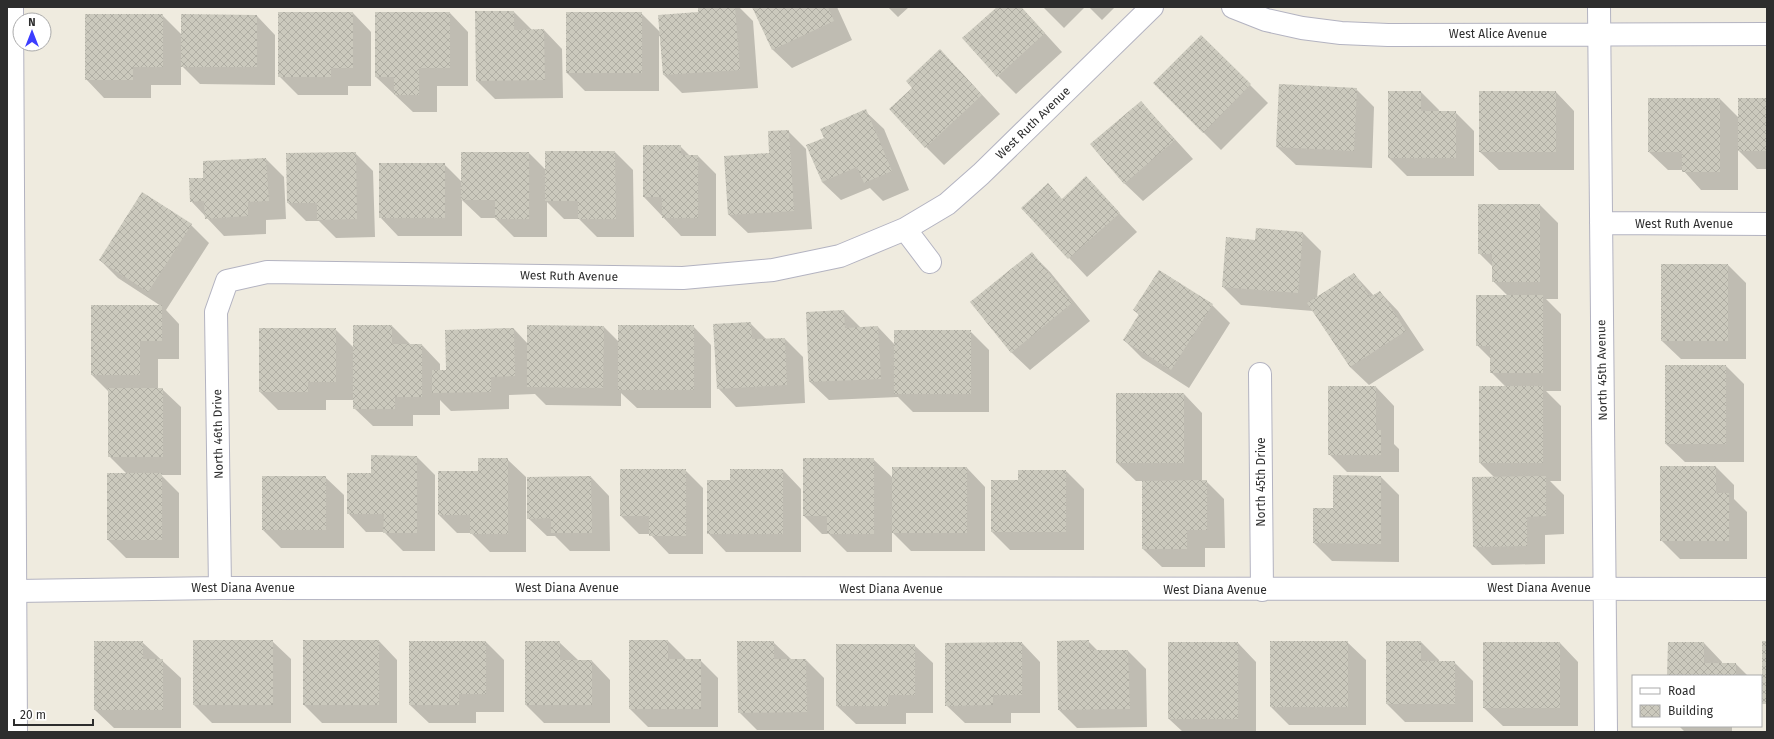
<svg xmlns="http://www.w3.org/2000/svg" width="1774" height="739" viewBox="0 0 1774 739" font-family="'Fira Sans',sans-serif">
<defs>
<pattern id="building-cross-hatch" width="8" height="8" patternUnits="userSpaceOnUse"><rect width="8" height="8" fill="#cbc9bd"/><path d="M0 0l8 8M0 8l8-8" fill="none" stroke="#afada3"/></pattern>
</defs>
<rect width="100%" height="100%" fill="#efebdf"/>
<path fill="#0003" d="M699 7H739L753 21 758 88 682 93 664 75 661 36H659V91H585L567 73 641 13 661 33 699 13Z
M753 7H837L852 40 792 68 773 50Z
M888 7H909L898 17Z
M999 7H1021L1062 52 1016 94 998 76Z
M1043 7H1085L1064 28Z
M1089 7H1115L1102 20Z
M514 12 532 30H544L562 49 563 98 495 99 477 81Z
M353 13 371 32V86H348V95H298L280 77Z
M376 13H450L468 32V86H437V112H413L376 77Z
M162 15 182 35 257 16 275 35V85L200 84 181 65V85H151V98H104L86 79Z
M1201 36 1268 103 1221 150 1154 83Z
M958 69 1000 114 944 165 926 147 913 88Z
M1356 89 1374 107 1372 168 1296 165 1277 147Z
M1389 92H1421L1439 110V112H1455L1474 131V176H1407L1389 158Z
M1556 92 1574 111V170H1499L1480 152Z
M1720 99 1739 118 1767 100V169H1757L1738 150V190H1701L1683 170H1668L1649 152Z
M1141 102 1193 159 1143 201 1124 183Z
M865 111 884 129 909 190 883 201 870 188 841 200 822 182 825 138Z
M788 131 806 149 812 229 748 233 729 215 725 157 771 154Z
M644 146H680L690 156H698L716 174V236H681L644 197Z
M546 152H615L633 170 634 237H597L579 219H564L547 202V237H514L495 218H481L462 200V236H398L380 217 444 164 462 182 529 153 546 170Z
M355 153 373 171 375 237 336 238 319 221H306L288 203Z
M266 159 284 177 286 219 266 220V234L224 236 191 201 204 179Z
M1086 178 1137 232 1087 277 1022 208 1062 200Z
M1540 205 1558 223V299H1546L1561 314V391H1546L1561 406V481H1550L1564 495V534L1545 535V564L1492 565 1474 547 1495 478 1480 463 1506 387 1491 372V359L1477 345 1508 296 1493 281V267L1479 253Z
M191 225 209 243 166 310 179 324V359H158V389H162L181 407V475H161L179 493V558H126L108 540 127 474 109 456V392L92 375 161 306 118 278 100 260Z
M1303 233 1321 251 1317 298 1354 274 1374 296 1380 292 1398 311 1424 350 1369 385 1350 367 1313 311 1241 305 1223 287Z
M1032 254 1050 272 1090 321 1030 370 1011 352Z
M1728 265 1746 283V359H1681L1662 341Z
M1212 305 1230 323 1189 388 1142 358 1124 340 1140 316 1134 310Z
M844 311 861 328 878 327 895 345 970 331 989 350V412H913L898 397 829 400 810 382Z
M750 323 767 340 785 339 803 357 805 403 736 407 718 388Z
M392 326 411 345H422L440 364V371H447L514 329 528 344 604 327 619 342 693 326 711 345V408H637L621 393V406L546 405 535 394 509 395V409L451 411 440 400V415H413V426H373L354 408V400H326V410H278L260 392 335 329 354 348Z
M1726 366 1744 384V462H1685L1666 444Z
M1376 387 1394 406V444L1399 449V472H1347L1329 454Z
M1184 394 1202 413V481H1206L1224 499 1225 548H1205V567H1162L1143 549V481H1136L1117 463Z
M372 456 417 457 435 475V551H403L384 532H366L348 513 372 474Z
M507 459 526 477V552H490L471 533H457L439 515V472H479Z
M873 459 893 478 967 468 985 487V551H911L892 532V552H847L829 534H822L804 516Z
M1716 467 1734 485V499L1747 512V559H1680L1661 540Z
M685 470 703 488V554H669L650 534H639L621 516Z
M783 470 801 489V552H726L708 533 731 481Z
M1066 471 1084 489V550H1010L992 532 1019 481Z
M325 477 344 495V548H281L263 530Z
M591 477 609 496 610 551H570L555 536H547L528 518Z
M1381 477 1399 495V562L1332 561 1314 543V509H1334Z
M272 641 291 659V723H212L194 705Z
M379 641 397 660V723H322L304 705Z
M668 641 686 659 700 660 718 678V727H648L630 709Z
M1088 641 1098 651H1128L1146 669 1147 727 1077 728 1059 710Z
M142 642 181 678V728H114L95 710Z
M486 642 504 660V712H476V723H429L410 705Z
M559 642 578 660 592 661 610 680V723H544L526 705Z
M773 642 792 660H806L824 678V730H757L739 712Z
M1347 642 1366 660V725H1289L1271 707Z
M1387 642H1421L1439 660V662H1454L1473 681V722H1405L1387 704Z
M1022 643 1040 662V713H1011V723H965L946 705Z
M1169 643H1238L1256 662V732H1183L1169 719Z
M1560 643 1578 662V726H1503L1484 708Z
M1704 643 1722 662V664H1736L1748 676H1668Z
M837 645H914L933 663V713H906V724H856L837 706Z
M1679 726H1732V732H1685Z"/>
<path fill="url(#building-cross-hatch)" d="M698 7H735L740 70 663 75 658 15 698 12Z
M752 7H828L834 21 772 50Z
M997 7H1021L1045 33 997 77 962 38Z
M475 11H514V30L544 29 545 80 476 81Z
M278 12H353V68H331V77H278Z
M375 12H450V68H419V95H394V77H375Z
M566 12H642V73H566Z
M85 14H163V67H133V80H85Z
M181 14 257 15V67H181Z
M1201 35 1251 84 1203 133 1153 83Z
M940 49 982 95 925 148 889 109 912 88 906 81Z
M1279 84 1357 88 1354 151 1276 147Z
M1388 91H1421V111H1456V158H1388Z
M1479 91H1556V152H1479Z
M1648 98H1720V172H1682V152H1648Z
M1738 98H1767V151H1738Z
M1141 101 1175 140 1124 184 1090 144Z
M866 109 892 171 864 183 857 167 822 182 806 145 824 138 820 129Z
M789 130 794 211 728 215 724 156 769 153 768 131Z
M643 145H681V155H698V218H662V197H643Z
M545 151H615L616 219H578V201H545Z
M356 152 357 219 317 220V203H287L286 153Z
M461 152H529V219H495V200H461Z
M266 158 269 201 248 202V216L205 219 204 201 190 202 189 178H203V161Z
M379 163H445V218H379Z
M1086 176 1120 213 1068 259 1021 208 1048 183 1062 199Z
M142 192 192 224 148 292 99 260Z
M1478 204H1540V282H1492V254H1478Z
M1256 228 1303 232 1298 293 1222 287 1226 237 1255 240Z
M1032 252 1072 303 1011 353 970 302Z
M1661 264H1728V341H1661Z
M1159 270 1213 304 1171 370 1123 340 1139 314 1133 310Z
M1354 273 1370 297 1380 291 1406 331 1350 367 1307 303Z
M1476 295H1543V373H1490V346H1476Z
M91 305H162V341H140V375H91Z
M844 310 845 328 878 326 881 379 809 382 806 312Z
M751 322 752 339 785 338 787 385 717 389 713 324Z
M353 325H392V344H422V397H395V409H353Z
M527 325 604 326 603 388 527 387Z
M618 325H694V390H618Z
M259 328H336V382H308V392H259Z
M514 328 515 376 491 377V392L432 393V370H446L445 330Z
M894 330H971V394H894Z
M1665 365H1726V444H1665Z
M1328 386H1376V430H1381V455H1328Z
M1479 386H1543V463H1479Z
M108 388H163V457H108Z
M1116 393H1184V463H1116Z
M371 455 417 456V533H383L384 514H347V473H371Z
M478 458H508V534H470V515H438V471H478Z
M803 458H874V534H827V516H803Z
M1660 466H1716V493H1729V541H1660Z
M892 467H967V533H892Z
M620 469H686V536H649V516H620Z
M730 469H783V534H707V480H730Z
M1018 470H1066V532H991V480H1018Z
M107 473H162V540H107Z
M1333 475 1381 476V544L1313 543V508H1333Z
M262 476H326V530H262Z
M591 476 592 533H551V518L527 519V477Z
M1546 476V516L1527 517V546L1473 547 1472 477Z
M1207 480V530H1187V549H1142V481Z
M193 640H273V705H193Z
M303 640H379V705H303Z
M629 640H668V659H701V709H629Z
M1089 640V650H1128L1130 709 1058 710 1057 641Z
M94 641H143V659H163V710H94Z
M409 641H486V694H459V705H409Z
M525 641H560V660H592V705H525Z
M737 641H774V659H806L807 712 738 713Z
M1270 641H1348V707H1270Z
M1386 641H1421V661H1455V704H1386Z
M1762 641H1767V704H1762Z
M1022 642V695H993V705L945 706V643Z
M1168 642H1238V719H1168Z
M1483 642H1560V708H1483Z
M1668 642H1704V663H1736V676H1667Z
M836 644H915V695H888V706H836Z"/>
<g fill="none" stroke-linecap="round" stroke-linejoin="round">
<g stroke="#b3b3c1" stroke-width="24">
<path id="street" d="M1233 7 1266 20 1302 28 1341 33 1388 35 1767 34
M1599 7 1606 732
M1601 223 1767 224
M905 229 930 262
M1260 374 1262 590
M220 588 216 312 227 281 267 272 683 278 773 270 840 256 905 229 947 204 981 174 1152 7
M16 591 220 588 1767 589"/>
</g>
<g stroke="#b3b3c1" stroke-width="24">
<path id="secondary" d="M12 7 16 732"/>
</g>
<use href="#street" stroke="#fff" stroke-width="22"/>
<use href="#secondary" stroke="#fff" stroke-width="22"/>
</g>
<g text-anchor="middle" stroke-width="3.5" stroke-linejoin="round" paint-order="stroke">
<g font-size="12" fill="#2d2d2d" stroke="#fff">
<text x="1498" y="38">West Alice Avenue</text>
<text transform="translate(1033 123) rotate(-44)" y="4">West Ruth Avenue</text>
<text x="1684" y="228">West Ruth Avenue</text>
<text transform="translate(569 276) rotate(1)" y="4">West Ruth Avenue</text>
<text transform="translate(1602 370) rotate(-91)" y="4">North 45th Avenue</text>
<text transform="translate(218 434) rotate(-91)" y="4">North 46th Drive</text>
<text transform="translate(1261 482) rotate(-90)" y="4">North 45th Drive</text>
<text x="243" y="592">West Diana Avenue</text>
<text x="567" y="592">West Diana Avenue</text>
<text x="1539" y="592">West Diana Avenue</text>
<text x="891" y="593">West Diana Avenue</text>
<text x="1215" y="594">West Diana Avenue</text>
</g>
</g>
<rect width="1774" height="739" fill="none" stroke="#2d2d2d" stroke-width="16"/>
<rect x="1632" y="675" width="130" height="52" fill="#ffffff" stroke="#ababab"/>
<rect x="1640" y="688" width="20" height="6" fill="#ffffff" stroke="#ababab"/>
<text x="1668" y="695" font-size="12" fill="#2d2d2d">Road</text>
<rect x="1640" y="705" width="20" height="12" fill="url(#building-cross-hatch)" stroke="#ababab"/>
<text x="1668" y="715" font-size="12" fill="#2d2d2d">Building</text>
<g transform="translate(32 32)"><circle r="19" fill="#ffffff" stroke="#ababab"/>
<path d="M0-3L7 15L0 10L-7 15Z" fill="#3c3dff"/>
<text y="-6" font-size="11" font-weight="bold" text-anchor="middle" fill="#2d2d2d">N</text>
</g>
<path d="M14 719v6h79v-6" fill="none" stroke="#2d2d2d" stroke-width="2"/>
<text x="20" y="719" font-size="12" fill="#2d2d2d" stroke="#ffffff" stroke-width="3" paint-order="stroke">20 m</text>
</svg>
